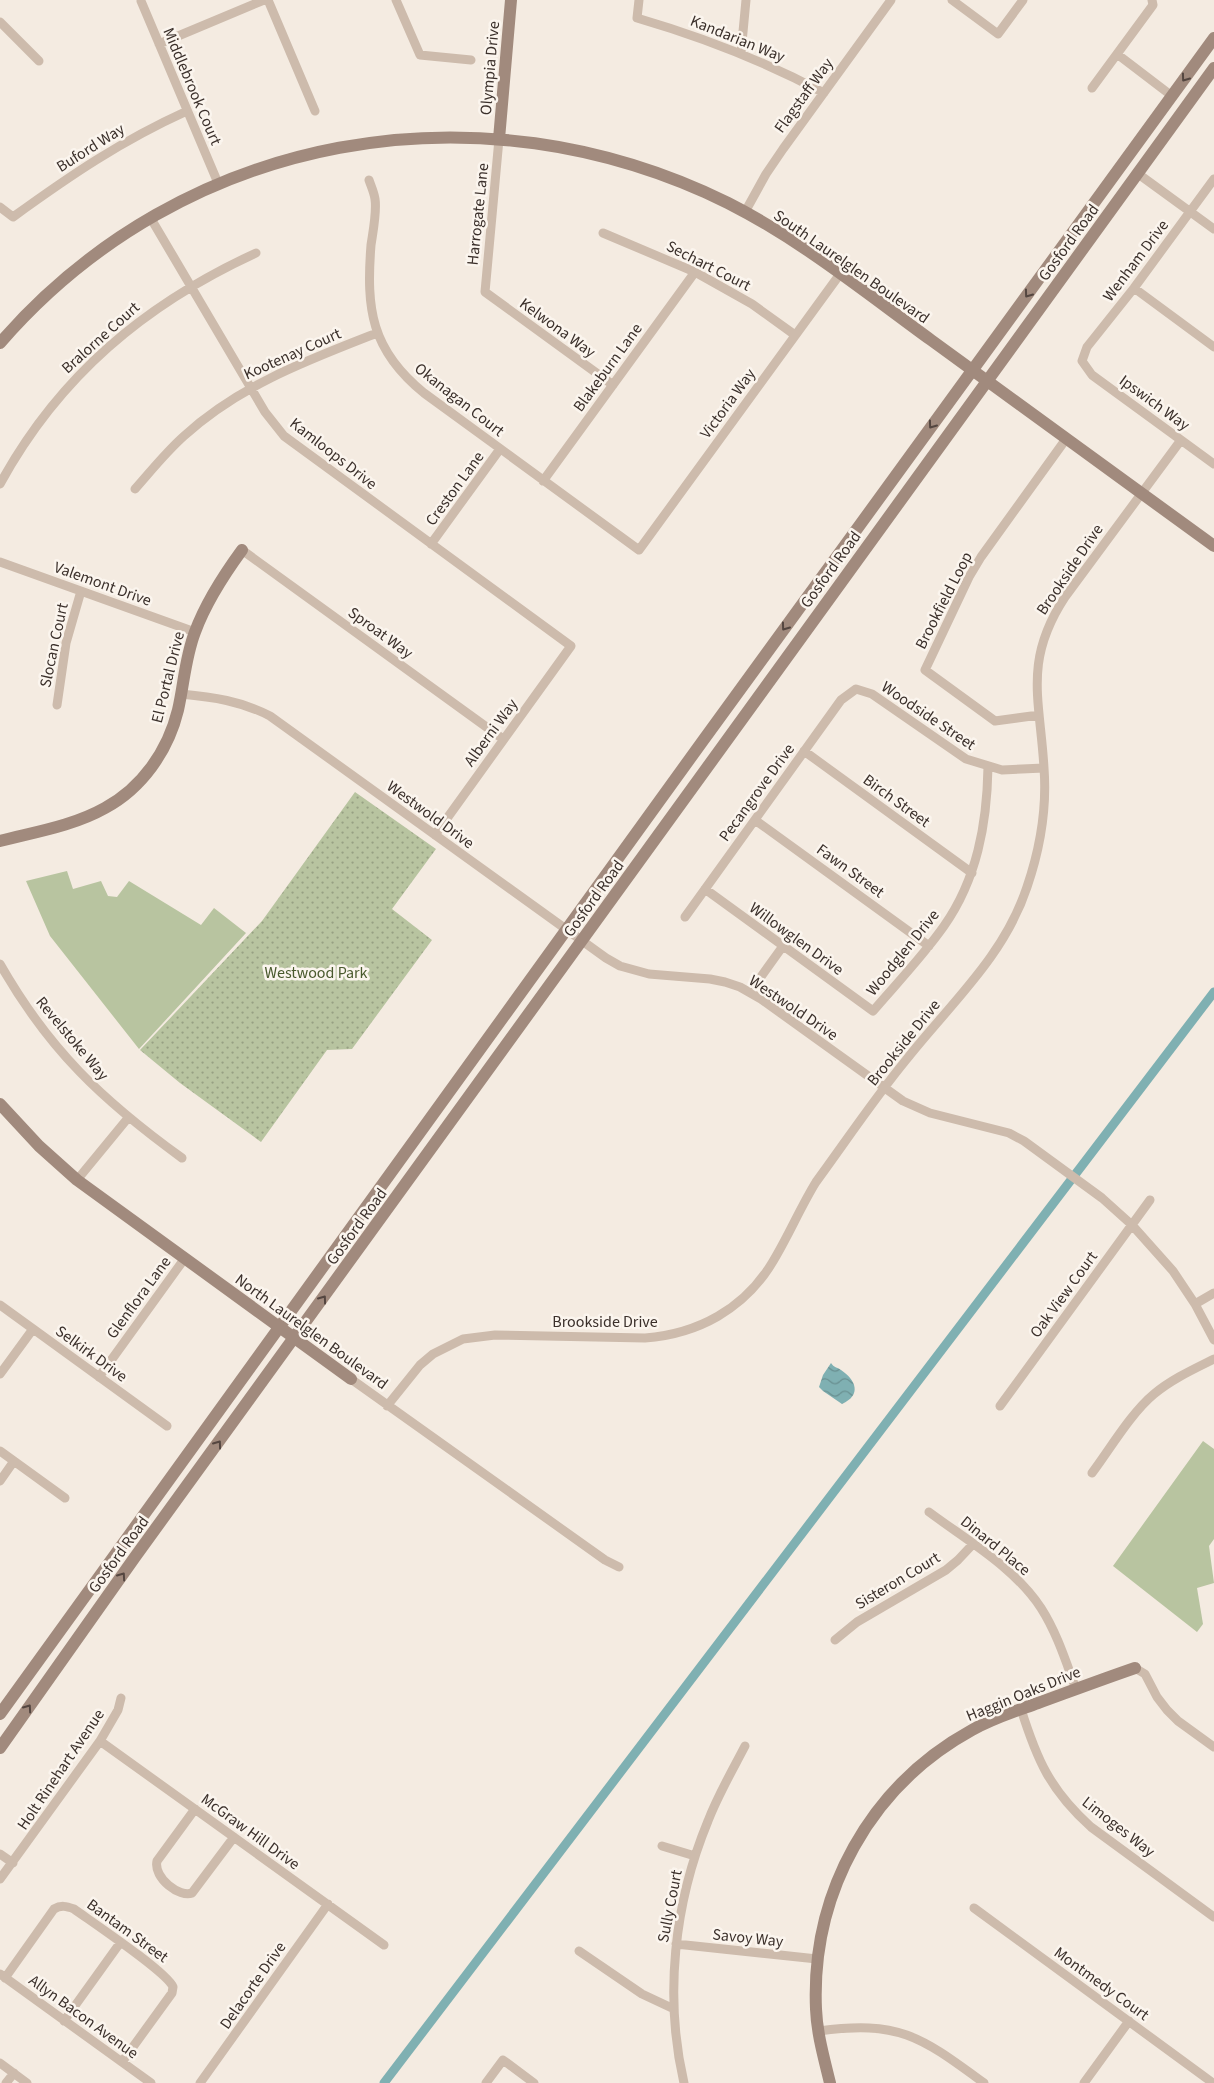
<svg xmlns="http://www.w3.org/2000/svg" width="1214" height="2083" viewBox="0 0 1214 2083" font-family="'Source Sans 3',sans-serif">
<defs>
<pattern id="park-dots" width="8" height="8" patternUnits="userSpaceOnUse" patternTransform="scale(1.25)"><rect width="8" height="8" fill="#b8c4a0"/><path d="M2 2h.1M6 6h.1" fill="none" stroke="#97a083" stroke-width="1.8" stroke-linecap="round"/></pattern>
<pattern id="water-waves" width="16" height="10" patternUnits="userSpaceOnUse" patternTransform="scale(1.25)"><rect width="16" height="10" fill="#7fb0b2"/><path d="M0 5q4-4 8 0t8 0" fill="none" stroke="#699091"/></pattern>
</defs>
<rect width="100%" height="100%" fill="#f4ebe1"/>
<path fill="#b8c4a0" d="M67 871 73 889 101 881 108 896 117 897 129 881 201 925 214 908 246 933 139 1049 50 936 26 881Z
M1203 1441 1214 1449V1539L1209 1546 1214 1583 1197 1588 1203 1624 1197 1632 1113 1566Z"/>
<path fill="url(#park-dots)" d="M355 792 436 849 392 909 432 940 352 1049 327 1050 261 1142 180 1083 140 1050 262 921Z"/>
<path fill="url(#water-waves)" d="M831 1363C834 1368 837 1367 841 1370 856 1380 862 1395 842 1404L823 1391 819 1387 823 1375Z"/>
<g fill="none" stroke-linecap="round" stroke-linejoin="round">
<path stroke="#7fb0b2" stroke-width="9" d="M384 2083 1214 992"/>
<path stroke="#cdbbac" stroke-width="9" d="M268 0 315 111
M396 0 420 55 471 60
M639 0 637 18C702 37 764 61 824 93
M952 0 998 34 1023 0
M141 1 218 183
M0 22 39 61
M159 44 264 0
M741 53 746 0
M1117 54 1172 96
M1092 88 1153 5 1152 0
M499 139 485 292 613 385
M1137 173 1214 229
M1214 179 1134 288 1087 347 1082 361 1092 375 1214 464
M369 180C371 186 374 192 375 199 377 212 373 231 371 245 366 309 371 350 424 393L639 550 840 274
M0 207 13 217C71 175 121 141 187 111
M745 212 766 174 783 149 891 0
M150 217 265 412 284 436 571 646 435 835
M603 233 695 272 752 304 795 335
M1134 288 1214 347
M543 481 695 272
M0 484C59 376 145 304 256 253
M135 489C151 471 166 452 184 436 240 385 308 360 377 333
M431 544 500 449
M242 550 503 739
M0 562 195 632
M181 694C213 697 241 701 270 716L606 958 620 966 649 974 710 979 725 982 740 987 761 999 903 1101 930 1113 1009 1133 1024 1141 1102 1198 1132 1225 1173 1271 1195 1304 1214 1340
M57 705 66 643 81 591
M1039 715 995 721 925 670 969 577 981 557 1066 439
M804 751 972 873
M755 820 929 946
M705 889 873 1011C897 983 923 956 944 926 977 879 987 824 988 767
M685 917 841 700 856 689 872 694 966 759 1002 770 1044 768
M0 964C49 1050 102 1100 182 1158
M750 992 783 946
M77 1180 128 1118
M1195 1304 1214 1293
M0 1305 167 1426
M0 1374 33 1329
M99 1377 185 1258
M351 1379 605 1560 619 1567
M387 1406 420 1365 433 1354 463 1339 495 1335 645 1338C698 1334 744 1309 772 1263 788 1237 800 1208 816 1182 846 1141 874 1099 906 1060 950 1004 1004 957 1027 887 1040 849 1047 808 1044 768 1040 699 1023 661 1065 597L1181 440
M1000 1406 1150 1200
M0 1451 65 1498
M1092 1473C1110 1449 1131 1413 1154 1394 1172 1379 1194 1369 1214 1359
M0 1481 14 1461
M929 1512C968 1541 1014 1567 1041 1608 1057 1633 1066 1662 1076 1689
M835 1640 857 1622 946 1570 958 1560 973 1544
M1135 1668 1145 1674 1157 1697 1167 1710 1178 1721 1214 1747
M1021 1709C1037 1760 1050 1790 1091 1827L1214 1917
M100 1741 384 1945
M195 1809 157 1861C153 1878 180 1898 192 1893L234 1837
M662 1846 695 1856
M0 1854 13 1863
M0 1879 100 1741 118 1710 121 1698
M974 1908 1213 2083
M676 1944 817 1959
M579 1951 642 1994 674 2009
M0 1974 151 2083
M5 1978 54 1909C61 1905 66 1906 74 1909 92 1922 167 1972 173 1987L172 1993 122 2062
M64 2021 120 1943
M819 2031C900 2020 921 2037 984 2083
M0 2063 27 2083
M6 2083 14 2073
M200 2083 328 1904
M486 2083 503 2060 534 2083
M684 2083C664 1997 674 1903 708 1821 718 1795 732 1771 745 1746
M1084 2083 1129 2021"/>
<path stroke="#a18a7d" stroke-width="12" d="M499 139 511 0
M0 343C183 132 479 80 728 203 801 240 865 292 931 340 1025 409 1120 477 1214 546
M0 841C35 832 73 826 105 808 142 788 168 751 178 710 184 684 185 658 195 632 206 602 223 576 242 550
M0 1104 39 1146 77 1180 351 1379
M0 1714 702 742 1214 38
M0 1748 135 1557 1214 68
M830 2083C824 2058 817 2034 816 2009 811 1893 870 1786 972 1730 993 1718 1016 1711 1038 1703 1071 1691 1103 1679 1135 1668"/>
</g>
<defs><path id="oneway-chevron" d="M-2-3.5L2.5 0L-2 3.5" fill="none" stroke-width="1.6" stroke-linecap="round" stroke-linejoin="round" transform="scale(1.25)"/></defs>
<g stroke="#544640">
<use href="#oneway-chevron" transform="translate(1185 78) rotate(126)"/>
<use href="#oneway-chevron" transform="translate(1028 294) rotate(126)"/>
<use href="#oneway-chevron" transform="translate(932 425) rotate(126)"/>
<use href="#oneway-chevron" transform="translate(785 627) rotate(126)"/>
<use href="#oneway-chevron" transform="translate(323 1299) rotate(-54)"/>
<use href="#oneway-chevron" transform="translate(218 1444) rotate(-54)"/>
<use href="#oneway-chevron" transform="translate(122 1576) rotate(-55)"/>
<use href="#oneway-chevron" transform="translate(28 1708) rotate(-55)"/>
</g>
<g text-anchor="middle" stroke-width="5" stroke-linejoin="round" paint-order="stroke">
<g font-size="16" fill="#3b302b" stroke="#fbf5ee">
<text transform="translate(738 38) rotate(22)" y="6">Kandarian Way</text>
<text transform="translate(489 68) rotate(-85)" y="6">Olympia Drive</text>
<text transform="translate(193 86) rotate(67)" y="6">Middlebrook Court</text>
<text transform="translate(803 95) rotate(-54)" y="6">Flagstaff Way</text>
<text transform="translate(90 147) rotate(-32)" y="6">Buford Way</text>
<text transform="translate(477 214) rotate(-84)" y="6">Harrogate Lane</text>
<text transform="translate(1068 242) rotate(-54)" y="6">Gosford Road</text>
<text transform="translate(1135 260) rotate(-53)" y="6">Wenham Drive</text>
<text transform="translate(709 265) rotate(27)" y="6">Sechart Court</text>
<text transform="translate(852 266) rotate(35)" y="6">South Laurelglen Boulevard</text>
<text transform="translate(558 327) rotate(36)" y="6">Kelwona Way</text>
<text transform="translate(100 337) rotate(-42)" y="6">Bralorne Court</text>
<text transform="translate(292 353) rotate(-24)" y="6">Kootenay Court</text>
<text transform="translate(607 367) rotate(-54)" y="6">Blakeburn Lane</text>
<text transform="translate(460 399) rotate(38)" y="6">Okanagan Court</text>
<text transform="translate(1155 402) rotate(36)" y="6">Ipswich Way</text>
<text transform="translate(727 403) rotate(-54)" y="6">Victoria Way</text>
<text transform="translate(334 453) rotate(38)" y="6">Kamloops Drive</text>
<text transform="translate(454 488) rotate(-54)" y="6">Creston Lane</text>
<text transform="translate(830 569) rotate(-54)" y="6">Gosford Road</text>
<text transform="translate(1069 569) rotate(-56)" y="6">Brookside Drive</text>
<text transform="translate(103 583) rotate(20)" y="6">Valemont Drive</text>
<text transform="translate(943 600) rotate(-63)" y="6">Brookfield Loop</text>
<text transform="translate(381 632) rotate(36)" y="6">Sproat Way</text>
<text transform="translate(53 645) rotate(-78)" y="6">Slocan Court</text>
<text transform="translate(167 677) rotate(-76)" y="6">El Portal Drive</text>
<text transform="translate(929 715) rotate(34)" y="6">Woodside Street</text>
<text transform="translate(490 732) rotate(-54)" y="6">Alberni Way</text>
<text transform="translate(756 792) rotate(-54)" y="6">Pecangrove Drive</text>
<text transform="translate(897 800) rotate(36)" y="6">Birch Street</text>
<text transform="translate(431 814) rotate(36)" y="6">Westwold Drive</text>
<text transform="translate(851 870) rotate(36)" y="6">Fawn Street</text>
<text transform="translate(593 898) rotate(-54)" y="6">Gosford Road</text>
<text transform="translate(797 938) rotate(36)" y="6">Willowglen Drive</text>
<text transform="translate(902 952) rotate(-51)" y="6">Woodglen Drive</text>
<text transform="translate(794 1007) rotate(34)" y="6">Westwold Drive</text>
<text transform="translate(73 1038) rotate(50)" y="6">Revelstoke Way</text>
<text transform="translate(903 1042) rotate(-51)" y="6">Brookside Drive</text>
<text transform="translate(356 1226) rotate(-54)" y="6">Gosford Road</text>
<text transform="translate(1063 1294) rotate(-54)" y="6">Oak View Court</text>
<text transform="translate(138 1297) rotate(-54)" y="6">Glenflora Lane</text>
<text x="605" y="1327">Brookside Drive</text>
<text transform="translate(312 1331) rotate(36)" y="6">North Laurelglen Boulevard</text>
<text transform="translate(92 1353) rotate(36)" y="6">Selkirk Drive</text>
<text transform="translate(996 1545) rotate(39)" y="6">Dinard Place</text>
<text transform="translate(118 1554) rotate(-54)" y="6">Gosford Road</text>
<text transform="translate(897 1580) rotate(-31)" y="6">Sisteron Court</text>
<text transform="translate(1023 1693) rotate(-22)" y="6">Haggin Oaks Drive</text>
<text transform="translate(60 1769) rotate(-56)" y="6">Holt Rinehart Avenue</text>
<text transform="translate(1119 1826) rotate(38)" y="6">Limoges Way</text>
<text transform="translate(251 1831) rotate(36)" y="6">McGraw Hill Drive</text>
<text transform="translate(669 1906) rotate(-79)" y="6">Sully Court</text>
<text transform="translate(128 1930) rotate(36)" y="6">Bantam Street</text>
<text transform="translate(748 1937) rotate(6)" y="6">Savoy Way</text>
<text transform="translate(1102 1983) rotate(36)" y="6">Montmedy Court</text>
<text transform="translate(252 1985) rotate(-55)" y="6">Delacorte Drive</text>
<text transform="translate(84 2016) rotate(36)" y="6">Allyn Bacon Avenue</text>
</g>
<g font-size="16" fill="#4a5a2e" stroke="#fbf5ee">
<text x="316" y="978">Westwood Park</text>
</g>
</g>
</svg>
